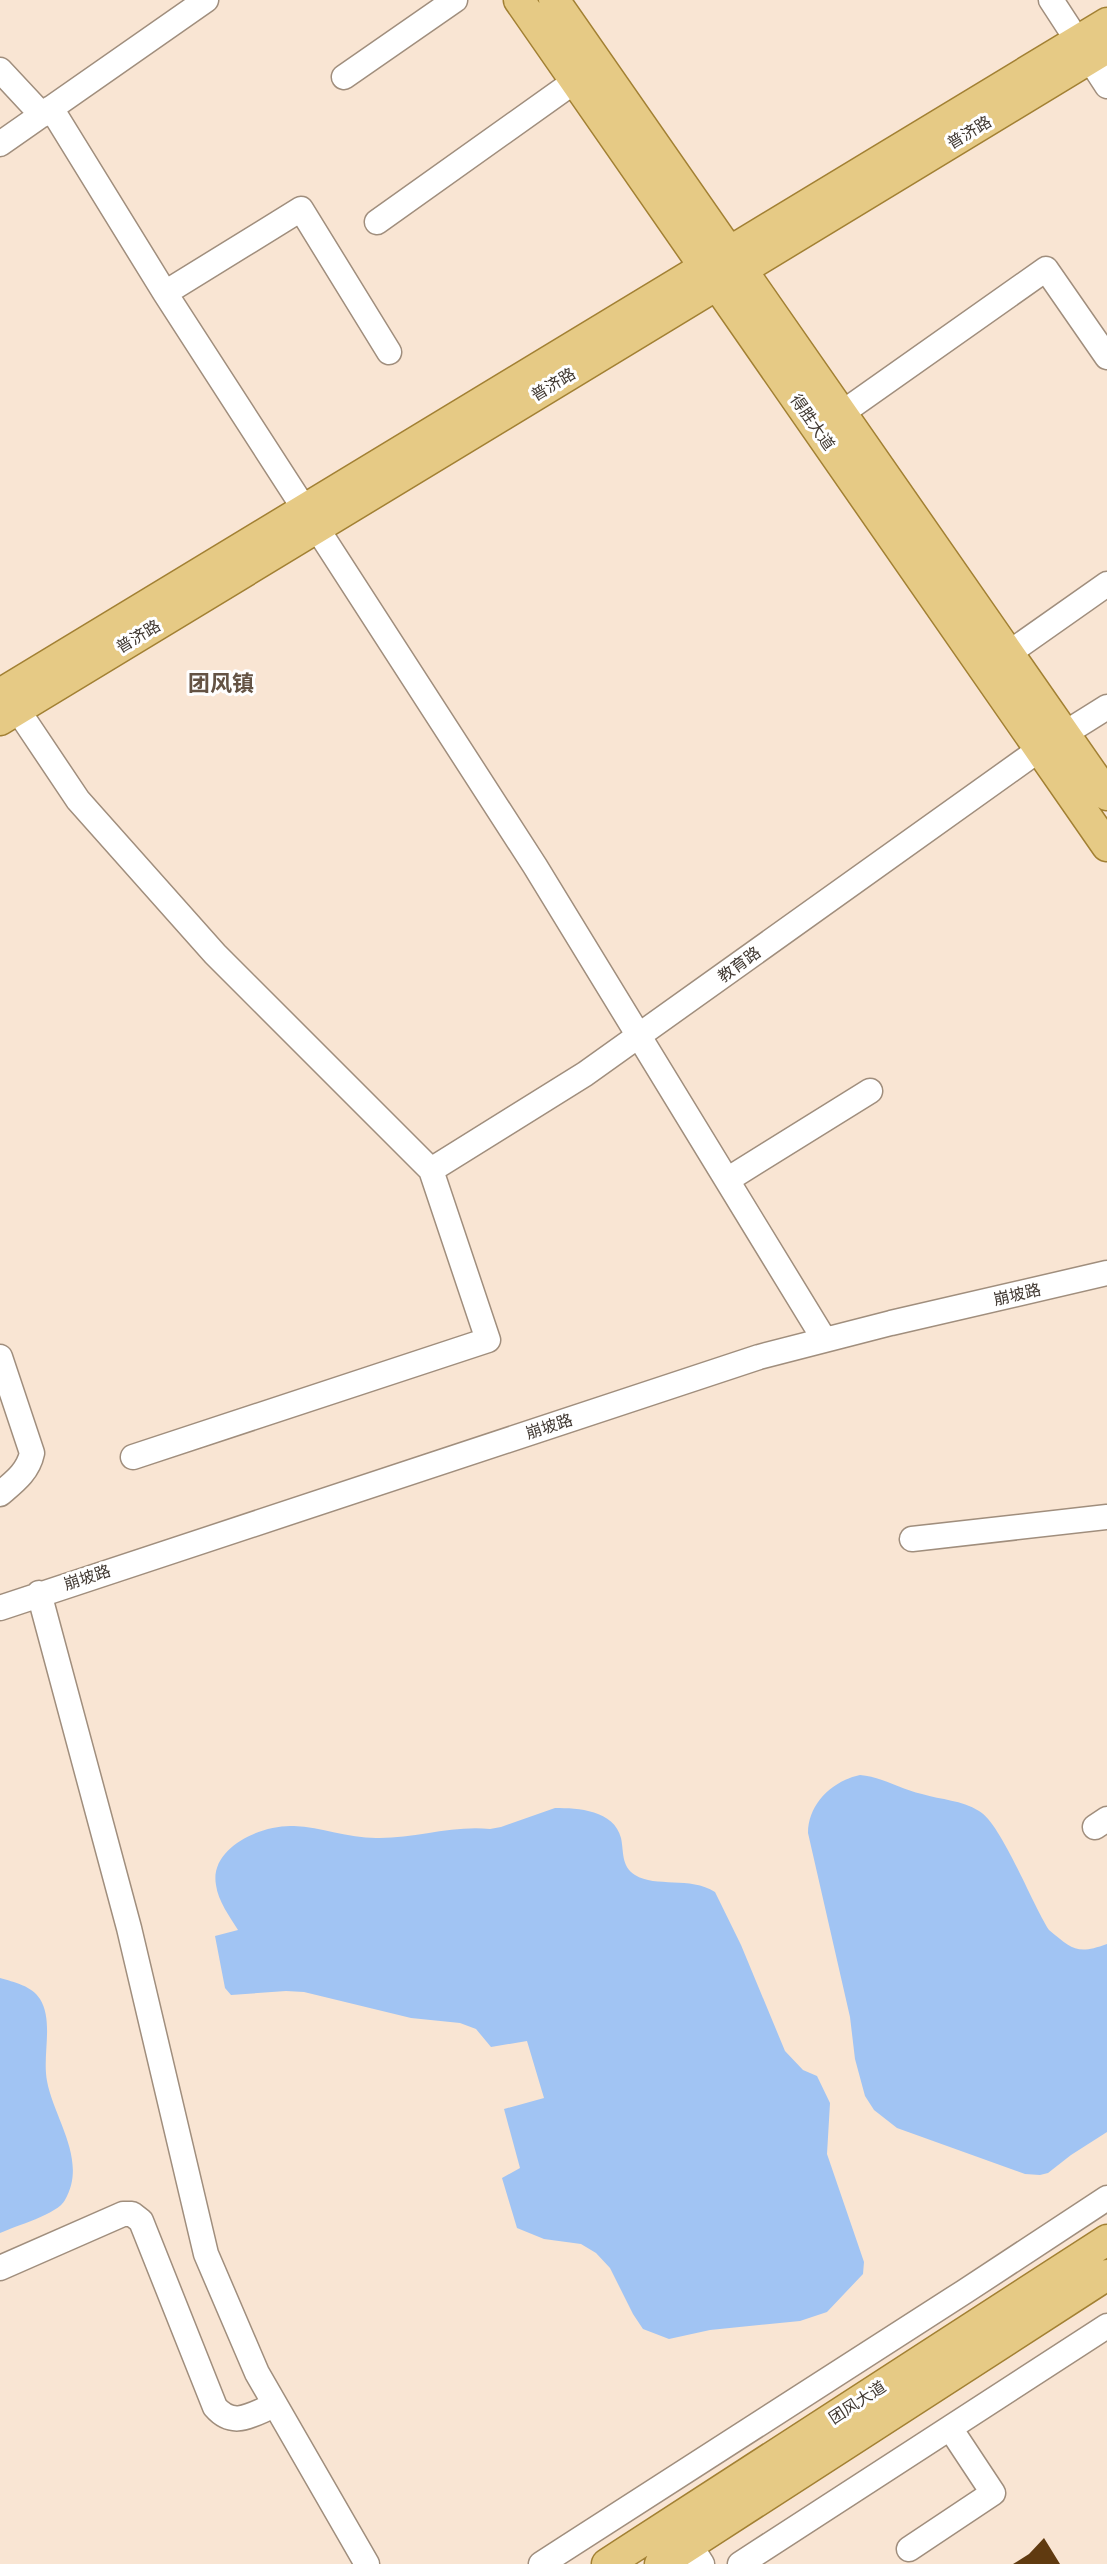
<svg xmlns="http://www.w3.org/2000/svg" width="1107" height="2564" viewBox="0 0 1107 2564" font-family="'Open Sans','Noto Sans SC',sans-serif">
<rect width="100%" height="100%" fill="#f9e5d3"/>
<path fill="#a1c4f3" d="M860 1775C882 1777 900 1789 922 1794 942 1800 961 1800 979 1811 1001 1823 1032 1904 1049 1930 1072 1949 1077 1955 1107 1944V2132L1071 2155 1048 2173 1040 2175 1025 2174 897 2128 874 2110 865 2096 855 2059 850 2017 808 1833C808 1804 832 1781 860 1775Z
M555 1808C578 1808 614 1810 621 1838 624 1852 621 1866 635 1875 656 1888 690 1876 715 1892L741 1945 785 2051 803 2070 817 2076 830 2103 827 2154 864 2262 863 2274 827 2312 800 2321 710 2330 669 2339 643 2329 633 2314 610 2268 596 2253 581 2244 544 2239 517 2228 502 2178 520 2168 504 2109 544 2098 527 2041 491 2047 476 2029 460 2023 411 2018 304 1992 286 1991 231 1995 225 1988 215 1936 238 1930C230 1917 218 1901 216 1885 209 1847 263 1824 294 1826 321 1827 348 1838 376 1838 413 1839 452 1825 490 1829L501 1827Z
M0 1978C14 1982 32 1986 40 1999 54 2022 42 2055 47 2081 54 2119 88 2160 65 2200 58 2214 15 2226 0 2233Z"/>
<path fill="#603a10" d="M1044 2538 1060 2564H1013L1029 2554Z"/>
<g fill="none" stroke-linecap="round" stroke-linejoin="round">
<g stroke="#a08e7d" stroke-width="27">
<path id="minor" d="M1051 0 1107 86
M0 70 42 115
M344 77 455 0
M51 108 165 293 535 866 824 1339
M0 144 206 0
M377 222 575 81
M165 293 301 209 389 352
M842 413 1046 269 1107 357
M1009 653 1107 584
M17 709 78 800 215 954 431 1170 488 1340 133 1457
M431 1170 585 1074 1040 749 1107 707
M727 1180 870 1091
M0 1357 32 1453C28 1472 14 1482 0 1494
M912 1539 1107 1517
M39 1593 129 1928 206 2254 257 2373 367 2564
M0 1608 759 1357 891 1323 1107 1273
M1095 1827 1107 1819
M0 2268 123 2214H132L141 2221 215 2407C234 2429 252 2414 275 2405
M690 2545 702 2564
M909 2549 993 2493 950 2428
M541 2564 964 2292 1107 2198
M740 2564 1107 2326"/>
</g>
<g stroke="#a28033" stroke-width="33">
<path id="major" d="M519 0 1107 846
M554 0 1107 795
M0 694 1107 23
M0 720 1107 48
M607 2564 1107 2240
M660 2564 1107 2275"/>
</g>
<use href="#minor" stroke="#fff" stroke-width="24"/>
<use href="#major" stroke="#e6ca85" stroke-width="30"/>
</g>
<g text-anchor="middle" stroke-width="6" stroke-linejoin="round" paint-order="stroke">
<g font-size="16" fill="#413932" stroke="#fff">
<text transform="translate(969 132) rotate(-31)" y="6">普济路</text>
<text transform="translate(553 384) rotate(-31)" y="6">普济路</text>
<text transform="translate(813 422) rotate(55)" y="6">得胜大道</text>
<text transform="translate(138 636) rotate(-31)" y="6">普济路</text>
<text transform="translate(739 964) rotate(-36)" y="6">教育路</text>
<text transform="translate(1017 1294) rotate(-13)" y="6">崩坡路</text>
<text transform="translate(549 1426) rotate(-18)" y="6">崩坡路</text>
<text transform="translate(87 1577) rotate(-18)" y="6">崩坡路</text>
<text transform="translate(857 2402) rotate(-33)" y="6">团风大道</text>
</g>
<g font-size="22" font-weight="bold" fill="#645344" stroke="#fff">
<text x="221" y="691">团风镇</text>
</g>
</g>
</svg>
